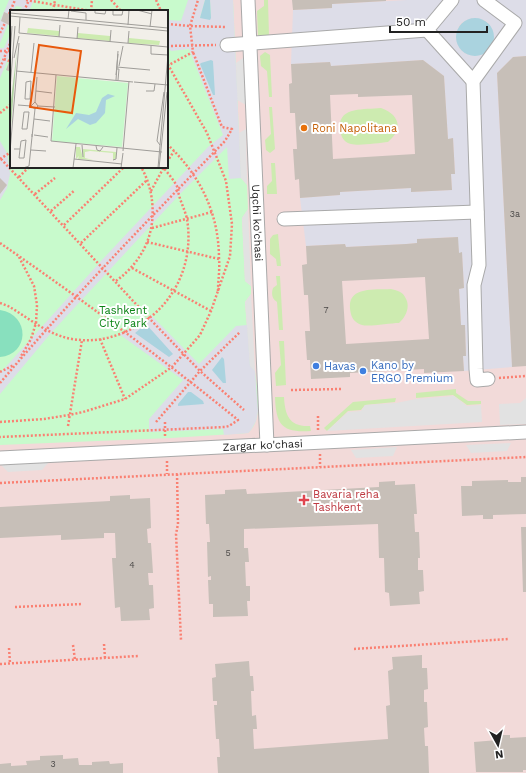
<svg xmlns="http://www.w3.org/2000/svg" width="526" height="773" viewBox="0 0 526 773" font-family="'Work Sans',sans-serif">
<rect width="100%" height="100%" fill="#f2efe9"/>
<path fill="#f2dad9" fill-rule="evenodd" d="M0 0H526V773H0ZM11 11H167V167H11Z"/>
<path fill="#cdebb0" d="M264 0H268L269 36 258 37 257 11 264 6Z
M265 52 270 55 272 97H269L267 71 261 66 260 56Z
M269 107H272L275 149 270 153 266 150 265 140 271 134Z
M381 108C399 114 404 129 388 142 379 143 359 146 351 144 346 143 342 139 341 134 334 106 362 110 381 108Z
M271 163H275L277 194H267V186L272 181Z
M278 234 281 266H277L276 259 270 254V239L273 235Z
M276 276H280L283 330H279L277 302C272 299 271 294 273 288L277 285Z
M391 289C396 290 403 292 405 297 411 306 406 317 399 323 390 323 369 327 362 325 356 323 352 319 351 314 344 286 372 290 391 289Z
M279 341H284L286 385 276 386 275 373 281 365Z
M456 389V393L468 401H481V404L467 405 453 395 416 398V393Z
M275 397H284C285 415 289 427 310 426L311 431C282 433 276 425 275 397Z
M396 398 395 402 365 405 361 410 348 411 327 431 324 428 353 402Z"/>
<path fill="#c8facc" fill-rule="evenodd" d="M0 0H233L241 178 247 185 248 209 242 218 245 281 251 286V294L245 302 250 366 255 371C257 390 264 419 248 433L171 438 0 445ZM11 11H167V167H11Z"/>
<path fill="#88e0be" d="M0 310C31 315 29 355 0 357Z"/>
<path fill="#e2e2e2" d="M243 58 246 105 237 100 236 63Z
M246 129 247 185 241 178 239 133Z
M248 209 251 286 245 281 242 218Z
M251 294 255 371 250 366 245 302Z
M454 396 467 406 481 405 482 422 327 431 348 412 361 411 365 405 396 403 416 399Z
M526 398V424L500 425 499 404 520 403Z
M511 443 507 451 471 453 466 445Z
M397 447 393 456 356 458 351 450Z
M50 461 42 470 8 472 0 464Z"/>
<path fill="#dddde8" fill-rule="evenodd" d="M9 0H34L29 11H20L22 7 16 6 13 11H11V17L0 43V21Z
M188 0H205L200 18H211L210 0H233L241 178 229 179 227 147 180 194 51 333 0 394V373L2 371 101 261 208 147 223 135 189 49 171 51 167 45V21L168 20 181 21Z
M407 0H526V56L513 57 497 73 512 367 464 371 463 356 466 355 465 325H461L459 289 464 288 462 253H459L457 237 417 239V243L406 244 346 247 345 244 306 246 300 198 339 195 340 192 411 188V192L452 190 451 174H455L453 138 448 139 444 76 423 60 331 66 330 62 291 64 293 10 332 8V4ZM472 18 484 20 489 23 471 55 466 54 461 50 456 39 458 28 461 23Z
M11 32V52L0 78V61L1 58 0 57V48H4Z
M0 141 7 153 10 174 7 188 0 200Z
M151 315 199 364 236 326 247 325 250 366 255 371 258 411 256 421 251 430 248 433 224 435 223 429 149 432V419L183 380 119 334 135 326Z"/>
<path fill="#aad3df" d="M205 0H210L211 18 210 20 200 18Z
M456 37a19 19 0 1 1 38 0a19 19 0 1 1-38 0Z
M211 60 213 61 215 95H213L200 64 201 63Z
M146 324 173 354 169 357 135 333Z
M222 357 224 359 226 383H223L212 370Z
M188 392H191L203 401 204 404 178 406V404Z"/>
<path fill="#c7bfb8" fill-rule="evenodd" d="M292 0H386V1L332 4V8L293 10Z
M4 12 11 15 9 25 1 21Z
M11 56V72L6 70Z
M526 56V366L512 367 497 73 513 57Z
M423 60 444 76 448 139 453 138 455 174H451L452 190 411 192V188L340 192V195L300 198 299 179 295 180 293 149H297L295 113H290L289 84 292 83 291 64 330 62 331 66ZM358 94V97L412 95 415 154 333 159 330 95Z
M0 178 7 185 0 194Z
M458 237 459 253 462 252 464 288 459 289 461 325H465L466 356H463L464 371 424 373V369L350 373V377L311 379 310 360H307L305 331H310L308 295H304L302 265 307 264 306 246 345 244 346 247 406 244 417 243V239ZM425 277 429 339 346 344 342 281Z
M521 477H526V514L493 515V519H483V515L462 516 461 486H472V481L508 480V482H521Z
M395 481V485L415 484 417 514H414L415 532H419L420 558H418V570H423L424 591 419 592 420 604 390 606 389 593 385 592 384 558H379L378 524 244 529V548H248L249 562H245L246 586H250V601H247L248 616 213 617V604H209L208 580H211V576L208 577 207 542H210L209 524H206L205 495 225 494V490L246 489 247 494 379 487V482Z
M130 495V499L150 498 151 528 147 529 148 543H151L153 573H148L149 585H153L154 608 149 609 150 620 121 621 120 607 115 608 112 558H116L115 533H104V538L61 540V535L0 538V507L110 501V496Z
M521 527H526V592H523Z
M422 655V668H427L428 689 424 690V702H427L428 727 424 728 425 746H428L429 773H218L217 757H220L219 739H216L214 705H217V701H213L212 678 216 677 215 664 249 661 250 676H253L254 691H251L252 716 256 715 257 729H253L254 749 388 739 386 706 390 705 388 671 393 669 392 657Z
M497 735H510V738L526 737V770H523V772H476L474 742 498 740Z
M63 755V759L78 758 79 765H92V762L109 761 110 764 123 763V773H0V764L11 763V766L27 765 26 761 40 760V756Z"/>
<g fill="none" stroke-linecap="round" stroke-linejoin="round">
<g stroke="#a9a9a9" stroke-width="15">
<g id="minor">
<path id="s1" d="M248 0 267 445"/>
<path d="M452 0 427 30 473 81"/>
<path d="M484 0 515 23 473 81 479 265 474 285 476 369 477 380 488 379"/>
<path d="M227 45 427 30"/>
<path d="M284 219 477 212"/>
<path id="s2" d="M0 458 526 432"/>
</g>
</g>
<path stroke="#fa8072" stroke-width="2.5" stroke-dasharray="2 2" stroke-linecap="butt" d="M26 0 91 11
M111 0 121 11
M156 0 161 11
M24 11 29 0
M53 11 55 0
M91 11 92 0
M9 14 15 0
M167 24 190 26 226 27
M0 33 5 23
M167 46 216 45
M0 51H11
M4 59 9 61
M167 66 193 52 190 26 198 0
M0 68 11 41
M0 113 11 104
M167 144C200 175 219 213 219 259 220 270 218 280 218 291
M0 159 11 152
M1 159 148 317 200 371 244 410
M167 162 174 151
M19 177 29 167
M151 191 164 167
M35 194 55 178
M51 211 75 190
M64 225 124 167
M152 228 212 212
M147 242 219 259
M0 243C81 299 161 357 238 420L229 426 225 427 0 437
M81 243 147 180
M19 257 34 286 37 305 36 323 31 339 20 358
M132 268 211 311
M116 281C142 262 156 234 152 201 151 190 147 177 141 167
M0 303 8 306C29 318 48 335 72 339 97 343 118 337 139 325 176 303 194 261 187 219 185 210 181 203 179 195 178 193 179 191 178 189 177 184 167 172 163 167
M100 339 125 399
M0 372 14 365
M499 378 526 376
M0 383C71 299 148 220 225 141L232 129 222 127 193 52
M291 390 341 389
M318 416V431
M0 422 44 419 69 415 83 412 125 399 172 367 200 335 211 311 230 256 232 224 226 181 207 133 167 63
M156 422 200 371 240 332
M165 422V438
M68 426 82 340
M320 454V467
M167 461V474
M177 474 178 524 176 534 181 640
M0 483 526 457
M15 607 82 604
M104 644 105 658
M73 645 75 660
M9 648 10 663
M354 649 509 639
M0 664 138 656"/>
<use href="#minor" stroke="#fff" stroke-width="13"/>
</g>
<circle fill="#e8710a" stroke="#fff" stroke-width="1.5" cx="304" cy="128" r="4"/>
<g fill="#3f7fe0" stroke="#fff" stroke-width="1.5">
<circle cx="316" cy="366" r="4"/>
<circle cx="363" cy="371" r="4"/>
</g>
<path fill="#e0444e" stroke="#fff" stroke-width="1.5" d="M302 494h4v4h4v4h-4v4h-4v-4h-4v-4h4z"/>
<g text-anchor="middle" stroke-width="4" stroke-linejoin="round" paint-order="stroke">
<g font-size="9" fill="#4b4948">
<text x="515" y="217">3a</text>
<text x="326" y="313">7</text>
<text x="228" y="556">5</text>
<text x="132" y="568">4</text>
<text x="53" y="767">3</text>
</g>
<g font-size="11" fill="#c56008" stroke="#fff" text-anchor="start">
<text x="312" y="132">Roni Napolitana</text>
</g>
<g font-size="11" fill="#222" stroke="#fff">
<text dy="4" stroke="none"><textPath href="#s1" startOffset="223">Uqchi ko'chasi</textPath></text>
<text dy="4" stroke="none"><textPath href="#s2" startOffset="263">Zargar ko'chasi</textPath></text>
</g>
<g font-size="11" fill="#0c8416" stroke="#fff">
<text x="123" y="314">Tashkent<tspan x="123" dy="13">City Park</tspan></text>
</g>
<g font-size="11" fill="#366cbe" stroke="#fff" text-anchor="start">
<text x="371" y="369">Kano by<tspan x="371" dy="13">ERGO Premium</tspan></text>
<text x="324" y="370">Havas</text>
</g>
<g font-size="11" fill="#be3a42" stroke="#fff" text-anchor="start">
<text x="313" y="498">Bavaria reha<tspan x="313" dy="13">Tashkent</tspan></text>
</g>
</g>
<g transform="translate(10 10)">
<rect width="158" height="158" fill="#f2efe9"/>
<path d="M18 18 49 21V26L17 23ZM68 23 100 26V31L67 28ZM119 28 150 31 149 35 118 33ZM66 137H70L73 148V139L106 142V148L103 150V143L80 141 75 142V148L83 150 68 149 69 146 66 149Z" fill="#cdebb0"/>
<path d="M7 40 0 129 1 90Z" fill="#add19e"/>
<path d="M47 66 118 73 112 137 42 131Z" fill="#c8facc"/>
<path d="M98 84 105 86 96 90 95 103 86 113 80 115 68 109 56 119 66 103 79 105 86 102 92 88Z" fill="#aad3df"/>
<path fill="none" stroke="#9f9d99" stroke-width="1" d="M56 0H59L58 9M85 0V3L95 4 96 0M103 0V5H112L113 0M127 0 142 4M61 1 76 3V10M0 3 158 18M0 6 158 21M118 15 119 0M140 17 142 0M9 23 158 37M9 23 10 7M49 27 50 15M67 29 68 17M100 32 101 20M118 33 119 21M141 36V44L158 45M0 47 2 16M4 48 9 26M109 56 113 36M107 57 140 60M107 59H109L108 70M6 61 123 72M21 62 24 33M46 65 41 131 152 142M106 65 108 44M106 70 108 41M21 71 20 89H15L16 72ZM124 72 158 75M0 79 5 16M26 81 42 83M136 81H144L145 74M25 92 21 96 25 99 28 96 25 92 27 67M8 95 21 96M28 96 45 97M14 102H19L17 119H12ZM24 109 40 111M22 124V127L25 99M24 125 38 127M72 135 73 147M150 135 147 131 154 82M86 136 87 140 90 141 93 137M4 139H10L11 131 16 130 14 148H9L10 139M21 140 36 141M113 141 119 71M0 142 9 33M64 149 112 154M103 150 106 149 107 138M13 158 19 156 22 127M63 158 66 134M111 158 113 143M148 158 158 45M149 158 157 82"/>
<path fill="#e8590c" fill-opacity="0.15" stroke="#e8590c" stroke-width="2" d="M29 35 71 41 62 103 20 97Z"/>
<rect width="158" height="158" fill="none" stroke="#222" stroke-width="2"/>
</g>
<g transform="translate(498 745) rotate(172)" stroke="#ffffff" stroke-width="3" paint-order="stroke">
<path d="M0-3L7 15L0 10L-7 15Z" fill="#222222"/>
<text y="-6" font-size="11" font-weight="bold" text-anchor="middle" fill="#222222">N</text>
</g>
<path d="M390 26v6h97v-6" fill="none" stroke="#222222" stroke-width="2"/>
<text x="396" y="26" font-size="12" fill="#222222" stroke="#ffffff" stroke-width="3" paint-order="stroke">50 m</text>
</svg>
